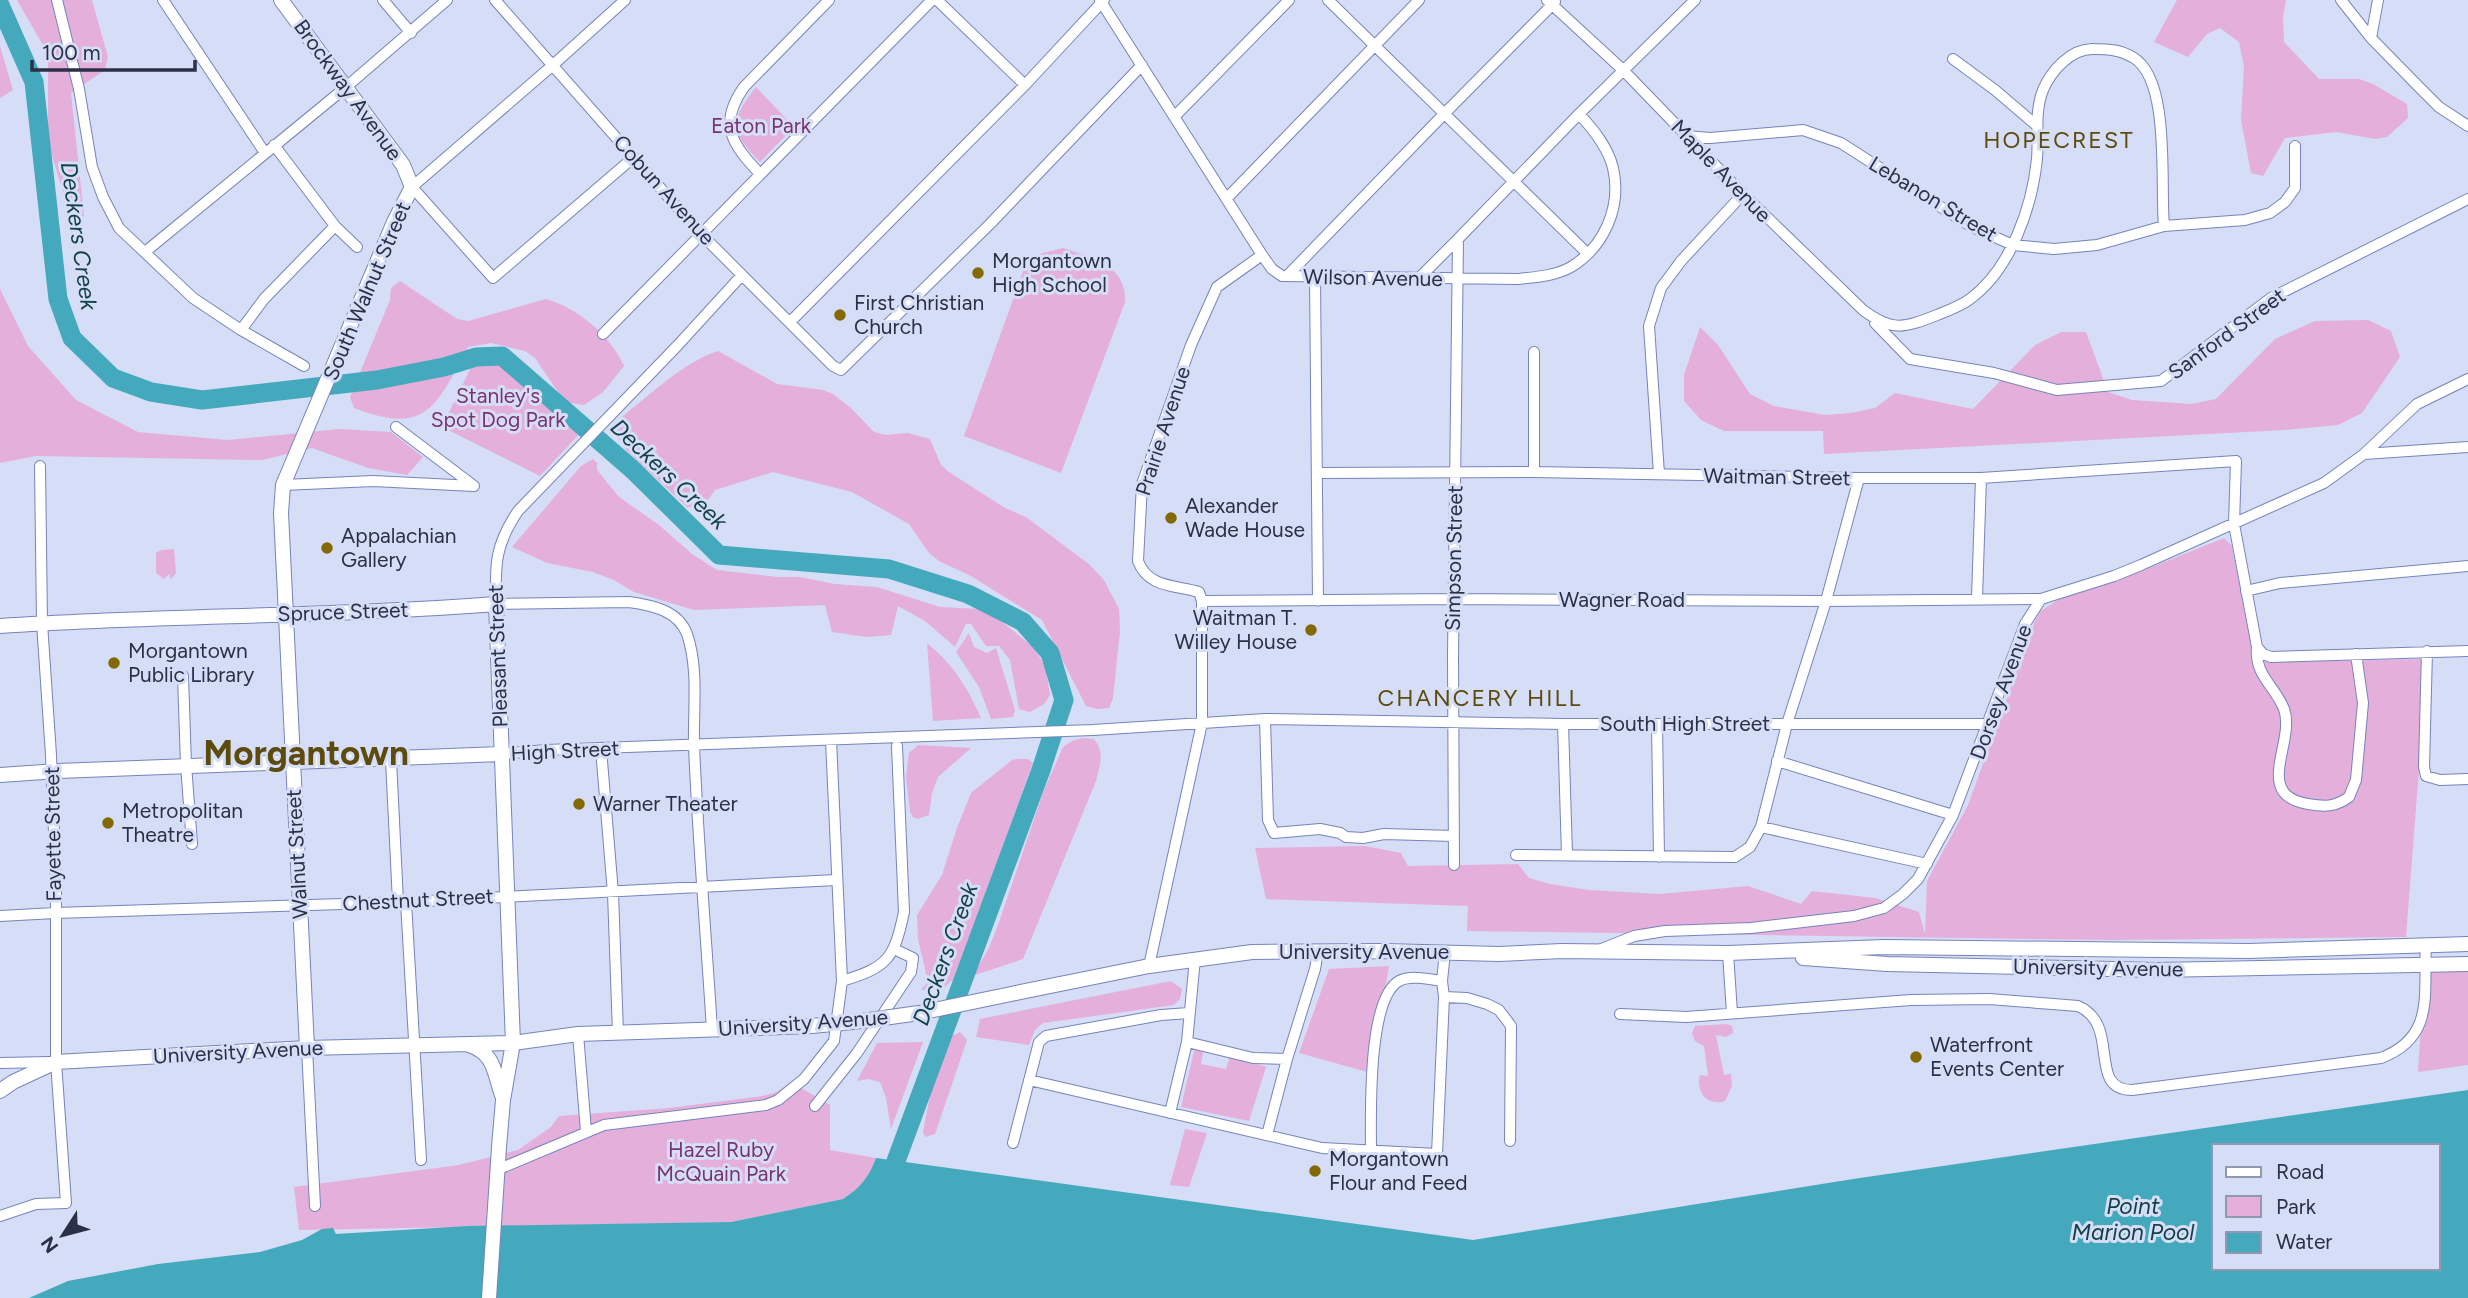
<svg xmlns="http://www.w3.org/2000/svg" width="2468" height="1298" viewBox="0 0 2468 1298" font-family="Figtree,sans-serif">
<rect width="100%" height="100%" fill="#d6ddf6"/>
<path fill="#e4afdb" d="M17 0H92L108 57 105 70 71 93 84 216 71 219 48 142V54Z
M2177 0H2286L2283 16 2284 42 2319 79H2359L2373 84 2407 104 2408 118 2387 137 2375 139 2336 132 2285 138 2263 176 2251 173 2241 120 2244 67 2239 42 2220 28 2207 34 2188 57 2154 42Z
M0 46 13 90 0 98Z
M756 87 794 127 760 162C730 132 729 121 756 87Z
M1063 248C1092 258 1127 265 1125 302L1061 473 964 436 1025 266 1039 254Z
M400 281 457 319 468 321 546 299C578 308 610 335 624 366L603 392 584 405 571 403 562 398 535 358 525 351 491 343 468 347C437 404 428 437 354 408L350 397 390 300 391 288Z
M0 289 28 346 76 400 138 432 228 440 340 429 391 432 423 457 407 475 368 468 312 448 262 460 36 456 0 463Z
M2368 320 2391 331 2400 357 2362 413 2338 425 2284 430 1824 454 1823 431H1724L1701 420 1684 401V375L1700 327 1718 345 1750 394 1774 406 1825 415 1851 413 1875 408 1895 393 1973 409 2035 345 2061 332H2086L2108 392 2132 400 2191 404 2216 399 2275 339 2315 321Z
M718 351 777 384 823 390 833 394 851 408 874 432 886 435 908 433 930 439 941 465 949 472 1005 508 1026 517 1090 565 1104 580 1119 609 1120 631 1113 698 1109 708 1097 709 1086 706 1042 620 971 576 939 561 929 553 909 524 852 492 773 472 715 490 708 500 699 507H687L626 450 619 440 616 428 622 417 630 410C657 389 685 362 718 351Z
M502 356 582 431 540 476 442 427 476 357Z
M593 459 597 463V470L619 497 659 525 692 554 717 570 778 577H800L835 584 877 587 940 607 980 609 991 613 1032 646 1045 665 1050 695 1044 704 1030 712 1019 709 1010 660 999 646H986L971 624H966L955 647 925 621 898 606 891 635 867 637 832 632 825 605 694 610 634 592 614 580 593 572 547 563 512 547 581 466Z
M2224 538 2232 546 2250 639C2255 656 2262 661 2279 662L2422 659 2419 769 2406 937 2112 940 1467 931 1468 906 1266 899 1255 848 1365 846 1401 853 1408 866 1518 864 1529 878 1550 884 1589 890 1659 894 1748 886 1801 904 1812 891 1875 898 1919 912 1925 934 1927 881 1968 805 2035 621 2041 611 2059 599 2147 569Z
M174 549 176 573 171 579 169 574 164 579 156 573V553L161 550Z
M969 633 974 647 987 653 996 648 1015 710 1013 717 991 719 979 687 956 652Z
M927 643C954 665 967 687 981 718L933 721Z
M1082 738 1094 739C1105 753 1100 765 1096 781L1023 959 972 976 988 950 997 928 1044 790 1063 747 1072 741Z
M918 745 971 748 938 777 932 793 929 815 918 819 913 817 910 812 906 777 909 753Z
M1017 759H1028L1033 763 955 978 942 989 921 990 928 982 918 939 917 915 942 875 957 828 971 793 1012 760Z
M2468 963V1065L2418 1072 2425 964Z
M1389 966 1371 1073 1299 1053 1329 969Z
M1171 981 1182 989 1180 999 1174 1005 1043 1023 1035 1030 1029 1045 976 1037 980 1019Z
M1727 1024 1732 1026 1733 1033 1726 1037 1716 1035 1724 1075 1731 1074 1732 1086 1725 1101C1708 1107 1695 1092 1700 1075L1708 1076 1704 1046 1695 1041 1692 1033 1695 1026Z
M960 1032 967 1040 935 1134 925 1137 923 1132C929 1099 935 1067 949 1037Z
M923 1042 891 1129 886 1098 880 1082 868 1079 857 1081 877 1043Z
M1195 1047 1203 1052 1201 1064 1226 1069 1230 1056 1266 1067 1249 1121 1181 1107Z
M791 1082 830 1105V1150L876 1158C869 1177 860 1188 843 1199L731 1222 299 1230 294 1187 459 1165 518 1150 551 1127 559 1116 669 1108 763 1096 777 1092Z
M1185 1129 1207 1133 1189 1187 1170 1185Z"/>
<path fill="#44a9bd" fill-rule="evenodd" d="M2468 1090V1298H29L68 1281 158 1264 260 1252 302 1240 322 1229 333 1228 336 1234 468 1226 731 1222 843 1199C860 1188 869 1177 876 1158L1473 1240 1853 1179ZM2214 1146H2438V1268H2214Z"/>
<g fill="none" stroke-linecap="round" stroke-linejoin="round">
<path stroke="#44a9bd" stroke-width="19" d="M0 5 34 82 58 299 72 338 113 378 151 392 202 400 377 380 444 367 476 357 502 356 633 470 719 555 889 569 968 594 1023 622 1050 653 1064 700 1041 770 896 1161 894 1187"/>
<g stroke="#7684bb" stroke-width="12">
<path id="minor" d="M57 0 79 89 92 167 103 197 119 228 193 298 241 330 304 366
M163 0 265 153
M383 0 411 33
M495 0 700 233 833 366 841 370 990 224 1142 65
M625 0 553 65 412 187 493 278 634 157
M937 0 1025 85
M1100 0 1262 255 1272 269 1282 276 1518 279C1536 277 1555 276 1571 267 1604 247 1622 207 1613 168 1608 147 1593 129 1579 114
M1328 0 1588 254
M1547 0 1623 70 1743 194 1863 310C1892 332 1904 328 1937 315 1947 311 1961 306 1970 299 2011 269 2032 207 2037 159 2039 136 2034 113 2043 90 2051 71 2071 48 2094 49 2109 49 2121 50 2134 58 2171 81 2160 186 2164 226
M2341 0 2371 38 2418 86 2439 107 2468 126
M2371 38 2378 0
M1953 59 1995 90 2036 125
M1175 116 1289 0
M1687 136 1710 138 1803 130 1841 143 1972 227 2013 245 2054 249 2097 245 2164 226 2245 220 2270 213 2285 202 2295 188V146
M274 145 335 226 357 247
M760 174C733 145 717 125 744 87L829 0
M1227 198 1419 0
M145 252 345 88 447 0
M1287 276 1445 113 1555 2
M1315 276 1318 601
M1418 279 1458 239
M790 322 1025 85 1104 0
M1875 323 1910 359 1994 373 2057 390 2161 381 2271 298 2468 199
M241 330 264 299 335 226
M603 334 932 0
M1534 352V472
M396 427 474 486
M2364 454 2468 447
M1317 473 1534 472 1859 478H1981L2236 461 2234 524 2257 647 2263 654 2271 657 2468 651
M1659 474 1649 326 1661 288 1681 261 1743 194
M283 485 373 481 474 486
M2246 591 2280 583 2468 566
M1977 598 1981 478
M1202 601 1454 599 1826 601 2041 599
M2257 647C2254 675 2275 686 2284 709 2296 742 2252 795 2308 804 2325 807 2335 807 2349 797L2356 780 2363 703 2356 654
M2427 651 2424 767 2426 776 2440 780 2468 779
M183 676 186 765 192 844
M1265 719 1268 820 1274 833 1320 829 1340 833 1346 837 1363 838 1384 834 1454 836
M1563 724 1567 855
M1657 724 1659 857
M601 749 613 893 618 1033
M501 754 546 750 1093 730 1265 719 1563 724H1989
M391 760 398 902
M1777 761 1953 815
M1761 827 1927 864
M1516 855 1735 857 1750 847 1761 827 1787 724 1826 601 1859 478
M1454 865 1453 656 1458 239 1579 114 1695 0
M406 902 421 1160
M0 916 55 913 406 902 836 880
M1599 950 1634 936 1665 931 1751 928 1854 916 1884 908 1903 894 1918 879 1953 815 2025 624 2041 599 2114 576 2141 565 2324 483 2364 454 2417 404 2468 379
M1728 953 1732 1013
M1149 966 1202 723V601L1199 592C1175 585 1148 588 1138 561L1142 484 1191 345 1217 287 1262 255
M842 981C888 967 894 959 904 912L897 746
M1444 997 1467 998 1487 1004 1499 1010 1511 1026 1510 1141
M1620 1014 1686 1017 1911 1000 1989 999 2078 1006C2122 1025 2086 1090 2132 1090L2381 1058C2436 1037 2423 993 2426 945
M712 1030C706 935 698 841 694 746 693 710 699 669 687 634 678 610 651 605 629 602L496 604C495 564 495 545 518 511L678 345 742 275
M578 1034 586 1131
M1187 1042 1253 1058 1287 1059
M307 1048 315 1206
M0 1063 50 1062
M1029 1080 1322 1148 1437 1154 1444 997 1442 981 1445 952
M815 1106 857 1053 911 972 913 958 894 949
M1170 1113 1187 1042 1195 959
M1267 1135 1287 1059 1315 969 1318 951
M1013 1143 1039 1042 1046 1036 1161 1015 1189 1013
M1371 1151C1371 1117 1367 999 1399 981 1410 975 1429 979 1442 981
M504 1167 604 1125 766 1105 778 1100 804 1079 834 1041 842 981 831 740
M0 1216 36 1204 66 1203 56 1062V884L51 755 42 623 40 466"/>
</g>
<g stroke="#7684bb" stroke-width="16">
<path id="major" d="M281 0 403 165 412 187 394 222 283 485 281 513 307 1048
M0 626C165 615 331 617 496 604L513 1043 503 1100 499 1147 489 1298
M0 775 58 771 501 754
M1803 958 1887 964 2158 970 2468 964
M1016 993 1149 966 1252 952 1384 951 1499 954 1562 951 1728 953 1884 947 2249 951 2468 944
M469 1045C495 1053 494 1073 502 1095
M0 1091 13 1082 56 1062 307 1048 513 1043 578 1034 812 1026 862 1021"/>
</g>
<use href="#minor" stroke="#fff" stroke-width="10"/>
<use href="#major" stroke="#fff" stroke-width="14"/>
<g stroke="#7684bb" stroke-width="16" stroke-linecap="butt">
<path id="major-bridge" d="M862 1021 919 1013 1016 993"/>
</g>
<use href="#major-bridge" stroke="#fff" stroke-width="14"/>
</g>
<g fill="#836902" stroke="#d6ddf6" stroke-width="2.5">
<circle cx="978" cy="273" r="7"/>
<circle cx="840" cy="315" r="7"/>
<circle cx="1171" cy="518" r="7"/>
<circle cx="327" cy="548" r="7"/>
<circle cx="1311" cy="630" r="7"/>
<circle cx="114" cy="663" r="7"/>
<circle cx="579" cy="804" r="7"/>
<circle cx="108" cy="823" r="7"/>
<circle cx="1916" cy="1057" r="7"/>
<circle cx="1315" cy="1171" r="7"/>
</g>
<g text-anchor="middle" stroke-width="6" stroke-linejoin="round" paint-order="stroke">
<g font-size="21" fill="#2a3047" stroke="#d6ddf6">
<text transform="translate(348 90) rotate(54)" y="7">Brockway Avenue</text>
<text transform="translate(1721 171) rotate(46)" y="7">Maple Avenue</text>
<text transform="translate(664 190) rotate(48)" y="7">Cobun Avenue</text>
<text transform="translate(1933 199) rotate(31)" y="7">Lebanon Street</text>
<text transform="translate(1373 278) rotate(1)" y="7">Wilson Avenue</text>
<text transform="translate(367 291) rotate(-67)" y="7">South Walnut Street</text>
<text transform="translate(2227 334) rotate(-36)" y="7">Sanford Street</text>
<text transform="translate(1163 431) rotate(-72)" y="7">Prairie Avenue</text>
<text transform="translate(1777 477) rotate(1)" y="7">Waitman Street</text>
<text transform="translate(1454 558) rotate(-89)" y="7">Simpson Street</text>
<text x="1622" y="607">Wagner Road</text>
<text transform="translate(343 612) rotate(-2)" y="7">Spruce Street</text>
<text transform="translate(498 656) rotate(-92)" y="7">Pleasant Street</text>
<text transform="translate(2001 692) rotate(-70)" y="7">Dorsey Avenue</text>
<text x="1685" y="731">South High Street</text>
<text transform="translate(565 751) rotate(-3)" y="7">High Street</text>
<text transform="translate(53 834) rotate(-91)" y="7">Fayette Street</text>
<text transform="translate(297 854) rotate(-93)" y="7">Walnut Street</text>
<text transform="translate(418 900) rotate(-3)" y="7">Chestnut Street</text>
<text x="1364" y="959">University Avenue</text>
<text transform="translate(2098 968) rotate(1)" y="7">University Avenue</text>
<text transform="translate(803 1023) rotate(-4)" y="7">University Avenue</text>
<text transform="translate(238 1052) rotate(-3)" y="7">University Avenue</text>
</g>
<g font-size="21" fill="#793371" stroke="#d6ddf6">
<text x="761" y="133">Eaton Park</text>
<text x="498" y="403">Stanley's<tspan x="498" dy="24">Spot Dog Park</tspan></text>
<text x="721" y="1157">Hazel Ruby<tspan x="721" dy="24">McQuain Park</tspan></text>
</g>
<g font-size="21" fill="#2a3047" stroke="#d6ddf6" text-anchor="start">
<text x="992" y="268">Morgantown<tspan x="992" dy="24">High School</tspan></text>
<text x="854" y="310">First Christian<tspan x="854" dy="24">Church</tspan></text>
<text x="1185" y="513">Alexander<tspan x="1185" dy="24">Wade House</tspan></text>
<text x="341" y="543">Appalachian<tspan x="341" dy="24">Gallery</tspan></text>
<text x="1297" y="625" text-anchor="end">Waitman T.<tspan x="1297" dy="24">Willey House</tspan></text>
<text x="128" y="658">Morgantown<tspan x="128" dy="24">Public Library</tspan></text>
<text x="593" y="811">Warner Theater</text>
<text x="122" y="818">Metropolitan<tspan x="122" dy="24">Theatre</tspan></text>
<text x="1930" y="1052">Waterfront<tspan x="1930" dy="24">Events Center</tspan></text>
<text x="1329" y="1166">Morgantown<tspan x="1329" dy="24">Flour and Feed</tspan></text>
</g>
<g font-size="23" letter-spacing="2" fill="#5c4b0c" stroke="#d6ddf6">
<text x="2059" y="148">HOPECREST</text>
<text x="1480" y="706">CHANCERY HILL</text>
</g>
<g font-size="23" font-style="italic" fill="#134149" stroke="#d6ddf6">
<text transform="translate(79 236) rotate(82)" y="8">Deckers Creek</text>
<text transform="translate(669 474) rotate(43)" y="8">Deckers Creek</text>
<text transform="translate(945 954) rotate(-70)" y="8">Deckers Creek</text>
<text x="2133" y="1214">Point<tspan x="2133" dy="26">Marion Pool</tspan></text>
</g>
<g font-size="35" font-weight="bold" fill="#5c4b0c" stroke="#d6ddf6">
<text x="306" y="765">Morgantown</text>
</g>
</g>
<rect x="2212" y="1144" width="228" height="126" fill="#d6ddf6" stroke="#9198b0" stroke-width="2"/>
<rect x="2226" y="1167" width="35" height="10" fill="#ffffff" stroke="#9198b0" stroke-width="2"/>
<text x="2276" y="1179" font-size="21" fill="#2a3047">Road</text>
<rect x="2226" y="1196" width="35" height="21" fill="#e4afdb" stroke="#9198b0" stroke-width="2"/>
<text x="2276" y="1214" font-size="21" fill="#2a3047">Park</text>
<rect x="2226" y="1232" width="35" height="21" fill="#44a9bd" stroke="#9198b0" stroke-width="2"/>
<text x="2276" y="1249" font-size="21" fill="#2a3047">Water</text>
<g transform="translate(63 1235) rotate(234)" stroke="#d6ddf6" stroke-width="5" paint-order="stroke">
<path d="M0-5L12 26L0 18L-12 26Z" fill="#2a3047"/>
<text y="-10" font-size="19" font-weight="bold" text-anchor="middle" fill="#2a3047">N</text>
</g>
<path d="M32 60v10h163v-10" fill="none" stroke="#2a3047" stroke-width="3.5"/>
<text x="42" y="60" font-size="21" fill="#2a3047" stroke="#d6ddf6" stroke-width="5" paint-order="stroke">100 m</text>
</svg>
